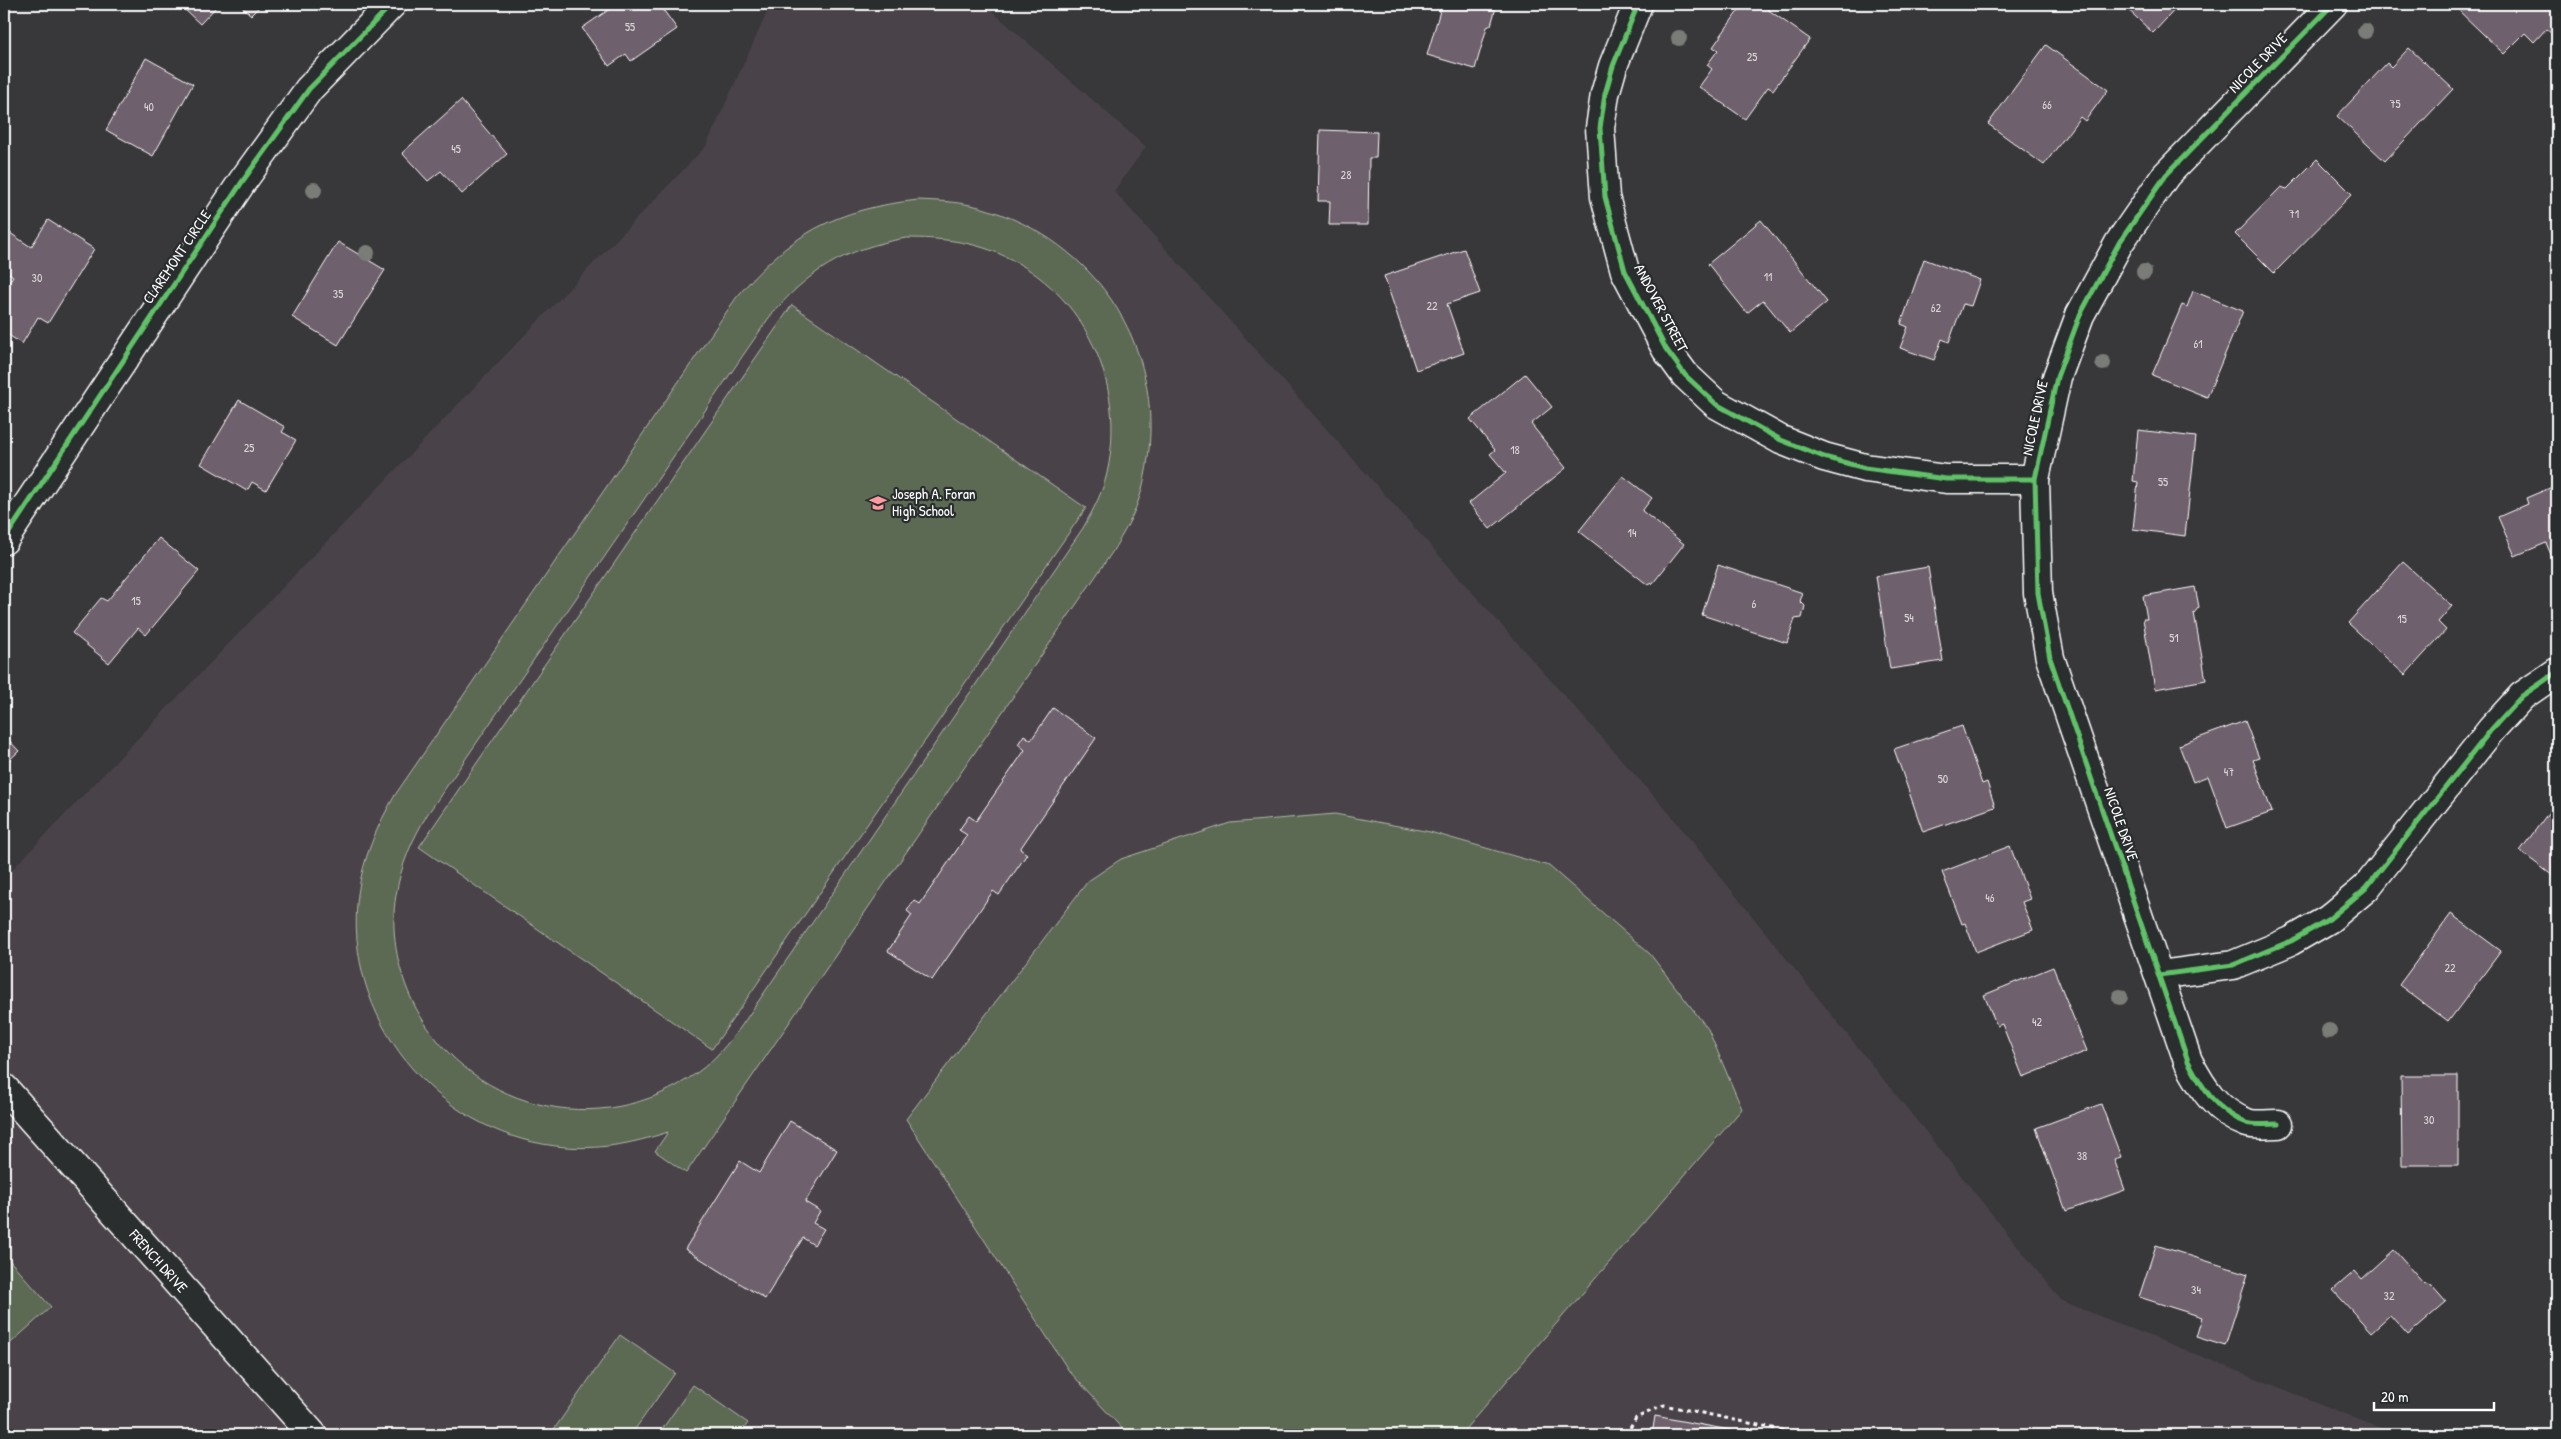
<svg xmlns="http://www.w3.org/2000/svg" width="2561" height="1439" viewBox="0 0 2561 1439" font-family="'Patrick Hand',sans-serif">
<rect width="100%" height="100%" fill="#38373a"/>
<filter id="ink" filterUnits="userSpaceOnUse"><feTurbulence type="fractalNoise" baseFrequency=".02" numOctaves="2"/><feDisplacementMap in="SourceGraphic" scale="10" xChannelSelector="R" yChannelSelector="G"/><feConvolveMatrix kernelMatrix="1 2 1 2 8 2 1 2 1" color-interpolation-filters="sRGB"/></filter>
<g filter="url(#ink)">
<path fill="#484349" d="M771 4H984L1146 147 1114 191 1670 814 2062 1301 2399 1435H4V878L706 146Z"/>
<path fill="#5c6b53" stroke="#aeb5a9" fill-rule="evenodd" d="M918 200C942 201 966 202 989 210 1109 248 1174 367 1142 489 1136 513 1123 534 1111 554L686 1173 655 1151 668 1132C632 1144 595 1151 556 1146 435 1132 342 1016 358 894 363 858 377 826 395 795L736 298C789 234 835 209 918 200ZM906 238C939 238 972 241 1002 255 1085 292 1127 385 1107 473 1103 492 1093 510 1083 528L740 1028C727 1044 715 1060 698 1072 600 1144 462 1109 411 998 397 967 390 930 396 895 401 865 412 840 427 815L768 319C807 271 844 249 906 238Z
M792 305 1086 508 712 1049 419 847Z
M1335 814 1430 832 1549 866 1650 954 1708 1029 1742 1109 1460 1435H1128L1069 1371 906 1119 1088 881 1121 859 1230 823Z
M4 1254 51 1307 4 1349Z
M620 1335 675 1373 631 1435H550Z
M693 1385 748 1423 739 1435H658Z"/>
<path fill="#6e606c" stroke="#fff" d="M187 4H219L200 24 183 8Z
M239 4H262L251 15Z
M617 4H659L677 29 631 61 626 54 609 66 582 28Z
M1442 4H1497L1491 25 1487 27 1475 69 1427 55Z
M1743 4H1760L1810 39 1773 90 1768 87 1745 119 1699 87 1712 69 1707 65 1718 50 1713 47Z
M2122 4H2180L2153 33Z
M2462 4H2557V29L2552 34 2546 29 2534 42 2525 33 2504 54 2457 9Z
M2046 45 2108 90 2085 121 2080 117 2044 165 1988 124Z
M2409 48 2453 89 2385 161 2337 116 2387 63 2391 67Z
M146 58 193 84 153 156 106 130Z
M461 100 507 154 462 194 441 171 428 181 402 153Z
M1320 130 1377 132 1376 158H1369L1368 225H1329L1330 201H1318Z
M2317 159 2352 194 2274 273 2235 234 2281 187 2287 189Z
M48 220 94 249 48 323 38 317 22 344 4 332V300L6 296 4 295V290L13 276 4 270V243L10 233 31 247Z
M1761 220 1827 302 1790 333 1763 300 1747 313 1708 264Z
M338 242 385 270 338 345 292 317Z
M1464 249 1480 293 1447 304 1464 353 1416 370 1384 276Z
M1924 259 1980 280 1971 306 1963 304 1949 342 1942 339 1934 360 1900 348 1908 327 1901 324Z
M2193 291 2243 311 2207 397 2152 375 2182 305 2187 307Z
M1525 374 1552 407 1531 424 1566 468 1490 529 1469 503 1506 473 1490 454 1495 450 1470 419Z
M239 400 285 427 282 432 296 440 266 490 252 482 247 491 201 464Z
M2138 430 2196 437 2185 536 2133 529 2138 482 2133 481Z
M1623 476 1652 498 1642 511 1684 544 1653 583 1648 585 1579 531Z
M2557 485V557L2553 559 2546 543 2515 556 2498 517 2528 504 2526 498Z
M159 538 199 571 146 635 138 628 109 663 72 633 101 598 107 601Z
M2403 562 2452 606 2438 622 2446 630 2405 675 2348 623Z
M1718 565 1803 593 1800 601 1805 606 1802 618 1795 619 1787 643 1702 615Z
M1928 567 1943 661 1890 669 1876 576Z
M2195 587 2199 607 2194 613 2206 680 2155 689 2143 619H2147L2143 596Z
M1053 708 1096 738 1020 849 1027 854 999 895 993 891 932 980 888 951 912 915 907 911 914 900 920 904 967 835 959 830 969 816 976 821 1025 750 1018 744 1024 735 1031 740Z
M2245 721 2259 758 2253 760 2272 812 2227 828 2208 776 2193 782 2179 745Z
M1962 726 1982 784 1987 782 1995 807 1923 832 1894 749Z
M4 735 19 751 4 765Z
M2557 801V879L2520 851Z
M2010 846 2030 899 2022 902 2033 930 1976 952 1965 923 1962 924 1942 872Z
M2451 914 2501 951 2448 1022 2399 985Z
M2053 967 2087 1051 2023 1077 2002 1024 1997 1026 1984 995Z
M2401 1076H2458V1165H2402Z
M2101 1104 2121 1157 2114 1159 2125 1190 2066 1211 2036 1128Z
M790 1121 837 1150 805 1202 820 1211 813 1223 824 1229 814 1245 803 1238 765 1299 685 1249 740 1161 759 1173Z
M2156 1245 2248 1274 2225 1346 2196 1337 2202 1317 2139 1297Z
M2394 1250 2423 1283 2431 1285 2446 1302 2408 1335 2390 1315 2371 1332 2333 1290 2355 1271 2362 1279Z
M1655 1416 1756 1435H1652Z"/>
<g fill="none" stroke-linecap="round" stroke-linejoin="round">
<g stroke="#fff" stroke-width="31">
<g id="minor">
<path d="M1638 4 1613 66 1605 94 1600 128 1605 197 1625 271 1666 349 1685 375 1716 404 1781 440 1824 457 1865 468 1946 479H2035"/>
<path d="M4 540 242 182 309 89 392 4"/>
<path d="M2159 975 2233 965 2291 941 2329 919 2366 888 2491 730 2522 696 2557 672"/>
<path id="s1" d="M4 1088 313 1435"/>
<path d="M2278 1124C2269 1124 2255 1126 2247 1123 2217 1112 2202 1088 2188 1061L2050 658 2038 593 2035 479 2057 377 2080 315 2119 243 2166 175 2333 4"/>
</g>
</g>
<path stroke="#fff" stroke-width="3" stroke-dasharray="4 4" stroke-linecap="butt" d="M1626 1435 1636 1418 1664 1405 1806 1435"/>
<use href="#minor" stroke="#2a2d2e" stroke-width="28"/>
<g stroke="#2a2d2e" stroke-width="8">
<path id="cycleway" d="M1638 4 1613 66 1605 94 1600 128 1605 197 1625 271 1666 349 1685 375 1716 404 1781 440 1824 457 1865 468 1946 479H2035
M4 540 242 182 309 89 392 4
M2159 975 2233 965 2291 941 2329 919 2366 888 2491 730 2522 696 2557 672
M2278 1124C2269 1124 2255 1126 2247 1123 2217 1112 2202 1088 2188 1061L2050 658 2038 593 2035 479 2057 377 2080 315 2119 243 2166 175 2333 4"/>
</g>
<use href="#cycleway" stroke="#61c268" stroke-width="5"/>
</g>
<g fill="#797c77">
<circle cx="2365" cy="31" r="8"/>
<circle cx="1679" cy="38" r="8"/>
<circle cx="314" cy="190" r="8"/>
<circle cx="367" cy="253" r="8"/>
<circle cx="2144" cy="272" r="8"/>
<circle cx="2103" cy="363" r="8"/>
<circle cx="2120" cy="997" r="8"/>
<circle cx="2329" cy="1031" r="8"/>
</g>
</g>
<defs>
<g id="school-bare" transform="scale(1.35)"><path d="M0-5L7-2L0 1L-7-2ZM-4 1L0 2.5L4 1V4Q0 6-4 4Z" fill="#ff9aa2" stroke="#2a2d2e" stroke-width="2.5" paint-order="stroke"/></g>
</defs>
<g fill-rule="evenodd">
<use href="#school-bare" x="878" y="503"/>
</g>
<g text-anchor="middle" stroke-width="4.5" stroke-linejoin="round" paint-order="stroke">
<g font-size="12" fill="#dbd7da">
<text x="630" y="31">55</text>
<text x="1752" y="61">25</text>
<text x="2395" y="108">75</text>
<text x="2047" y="109">66</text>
<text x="149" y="111">40</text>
<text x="456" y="153">45</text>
<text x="1346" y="179">28</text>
<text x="2294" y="218">71</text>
<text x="1768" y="281">11</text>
<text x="37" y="282">30</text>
<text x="338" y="298">35</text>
<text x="1432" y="310">22</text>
<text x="1936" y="312">62</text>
<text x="2198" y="348">61</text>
<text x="249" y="452">25</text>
<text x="1515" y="454">18</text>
<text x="2163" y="486">55</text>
<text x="1632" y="537">14</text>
<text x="136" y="605">15</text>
<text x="1754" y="608">6</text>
<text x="1909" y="622">54</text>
<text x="2402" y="623">15</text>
<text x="2174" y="642">51</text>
<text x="2229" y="776">47</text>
<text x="1943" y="783">50</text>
<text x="1990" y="902">46</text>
<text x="2450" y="972">22</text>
<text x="2037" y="1026">42</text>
<text x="2429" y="1124">30</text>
<text x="2082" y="1160">38</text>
<text x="2196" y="1294">34</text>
<text x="2389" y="1300">32</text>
</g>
<g font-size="15" fill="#fff" stroke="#2a2d2e">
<text transform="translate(2258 63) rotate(-46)" y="5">NICOLE DRIVE</text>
<text transform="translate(177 257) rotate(-56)" y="5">CLAREMONT CIRCLE</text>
<text transform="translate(1661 308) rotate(62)" y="5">ANDOVER STREET</text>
<text transform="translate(2035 418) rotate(-78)" y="5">NICOLE DRIVE</text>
<text transform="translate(2121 824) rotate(71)" y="5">NICOLE DRIVE</text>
<text dy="5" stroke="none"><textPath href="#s1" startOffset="232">FRENCH DRIVE</textPath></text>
</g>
<g font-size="15" fill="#fff" stroke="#2a2d2e" text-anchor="start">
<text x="892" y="499">Joseph A. Foran<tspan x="892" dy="17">High School</tspan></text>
</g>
</g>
<rect width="2561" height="1439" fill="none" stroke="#2a2d2e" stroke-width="20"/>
<rect x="10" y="10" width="2541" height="1419" fill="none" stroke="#fff" stroke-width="2" filter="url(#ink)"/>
<path d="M2374 1402v8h120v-8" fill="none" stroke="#ffffff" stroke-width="2.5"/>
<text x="2381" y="1402" font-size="15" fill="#ffffff" stroke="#2a2d2e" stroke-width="4" paint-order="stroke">20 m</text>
</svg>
